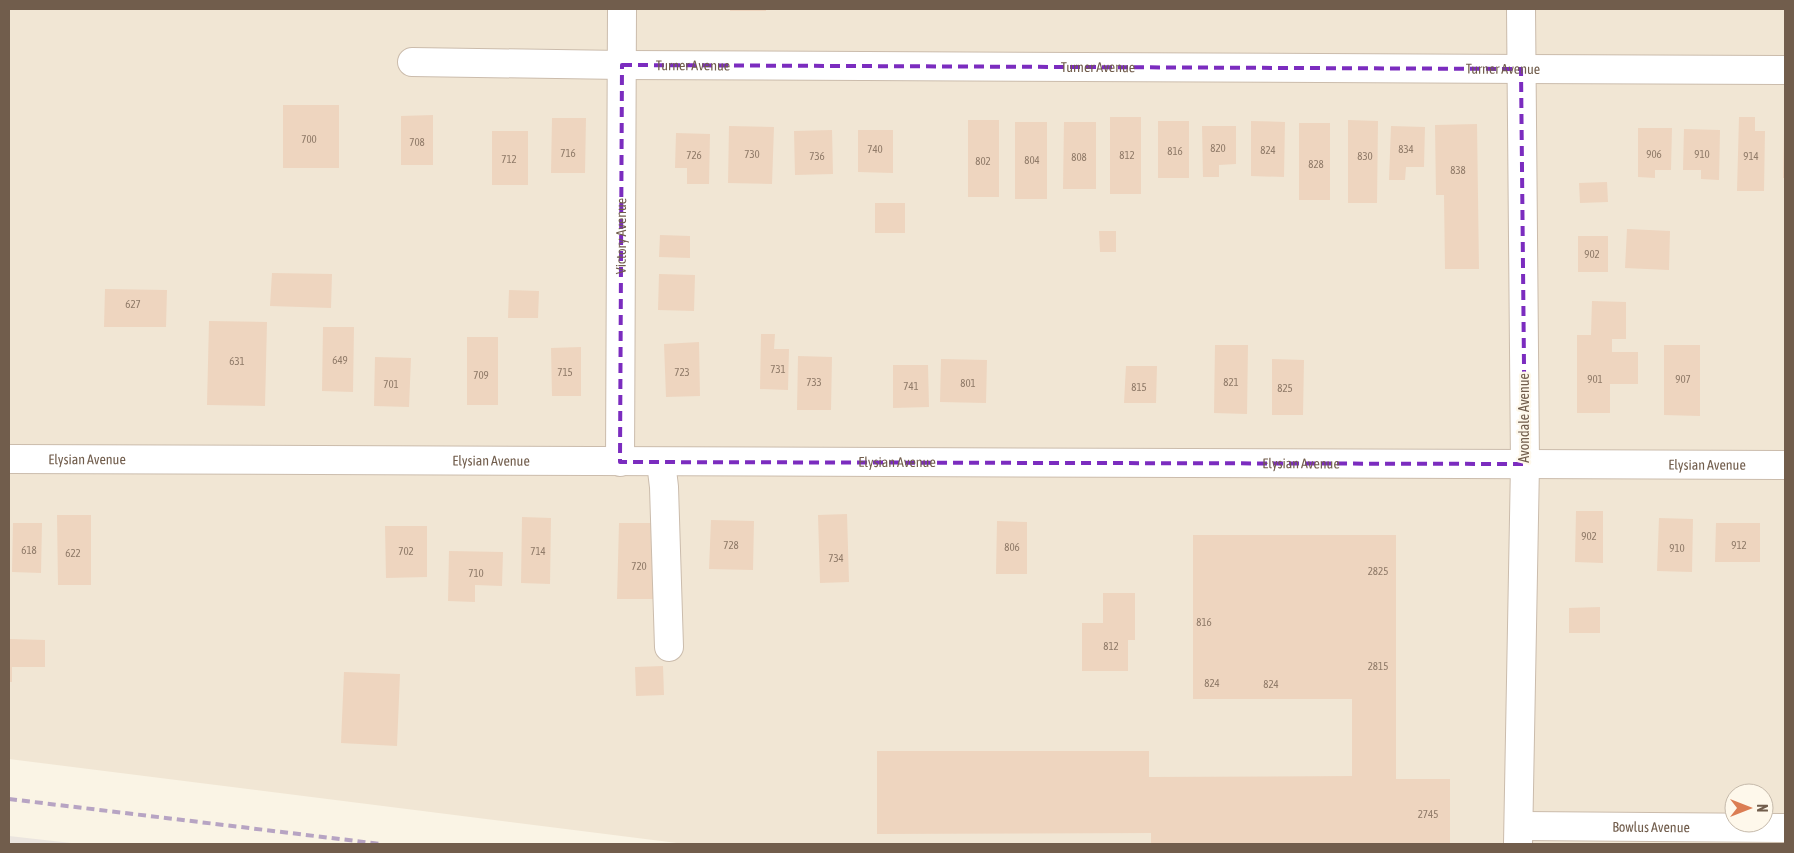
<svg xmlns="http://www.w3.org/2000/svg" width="1794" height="853" viewBox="0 0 1794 853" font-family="'Asap Condensed',sans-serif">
<rect width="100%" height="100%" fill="#faf4e5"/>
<path fill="#f1e6d4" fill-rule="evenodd" d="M9 9H1785V844H685L9 759ZM1734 793H1764V823H1734Z"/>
<path fill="#ebe5df" d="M9 836 80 844H9Z"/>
<path fill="#eed5bf" d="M730 9H766V11H730Z
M283 105H339V168H283Z
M433 115V165H401V116Z
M1110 117H1141V194H1110Z
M1739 117H1755V131H1765L1764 191H1737Z
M552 118H586L585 173H551Z
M968 120H999V197H968Z
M1348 120 1378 121 1377 203H1348Z
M1158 121H1189V178H1158Z
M1251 121 1285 122 1284 177 1251 176Z
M1015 122H1047V199H1015Z
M1064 122H1096V189H1063Z
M1299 123H1330V200H1299Z
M1477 124 1479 269H1445L1444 195H1436L1435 125Z
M729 126 774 127 772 184 728 183Z
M1202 126H1236V164L1219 165V177H1203Z
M1391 126 1425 127 1424 167H1406L1405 180H1389Z
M1638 128H1672L1671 170H1655V178L1638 177Z
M1684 129 1720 130 1719 180 1701 179V170H1683Z
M832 130 833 174 795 175 794 131Z
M858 130H893V173L858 172Z
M492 131H528V185H492Z
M676 133 710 134 709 184H687V168H675Z
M1784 133H1785V178H1783Z
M1607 182 1608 202 1580 203 1579 183Z
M875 203H905V233H875Z
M1627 229 1670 231 1669 270 1625 268Z
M1099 231H1116V252H1100Z
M660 235 690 236V258L659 257Z
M1578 236H1608V272H1578Z
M272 273 332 274 331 308 270 306Z
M659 274 695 275 694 311 658 310Z
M105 289 167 290 166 327H104Z
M509 290 539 291 538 318H508Z
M1592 301 1626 302V339H1612V352H1638V384H1610V413H1577V335H1591Z
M209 321 267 322 265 406 207 405Z
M323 327H354L353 392 322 391Z
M761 334H775L774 349H789L788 390 760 389Z
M467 337H498V405H467Z
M699 342 700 396 666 397 664 344Z
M1215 345H1248L1247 414 1214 413Z
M1664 345H1700V416L1664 415Z
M581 347V396H552L551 348Z
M798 356 832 357 831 410H797Z
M375 357 411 358 409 407 374 406Z
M941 359 987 360 986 403 940 402Z
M1272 359 1304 360 1303 415H1272Z
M893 365H928L929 407 893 408Z
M1126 366H1157L1156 403H1124Z
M1576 511H1603V563L1575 562Z
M847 514 849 582 820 583 818 515Z
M57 515H91V585H58Z
M522 517 551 518 550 584 521 583Z
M1659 518 1693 519 1692 572 1657 571Z
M711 520 754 521 753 570 709 569Z
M997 521 1027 522V574H996Z
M13 523H42L41 573 12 572Z
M619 523H654L653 599H617Z
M1716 523H1760V562H1715Z
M385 526H427V577L386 578Z
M1193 535H1396V779H1450V844H1151V833L877 834V751H1149V777L1352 776V699H1193Z
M449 551 503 552 502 586 475 585V602L448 601Z
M1103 593H1135V640H1128V671H1082V623H1103Z
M1600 607V633H1569V608Z
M9 639 45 640V667H12V682H9Z
M663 666 664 695 636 696 635 667Z
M344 672 400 674 397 746 341 743Z"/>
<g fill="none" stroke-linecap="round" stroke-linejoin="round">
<g stroke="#cbbcac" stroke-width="30">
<g id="minor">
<path id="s1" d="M412 62 622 65 1785 70"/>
<path id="s2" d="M9 459 1785 465"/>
<path id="s3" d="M620 462 622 9"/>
<path d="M661 462 664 487 669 647"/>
<path id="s4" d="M1519 826 1785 828"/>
<path d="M1518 844 1525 464 1521 9"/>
</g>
</g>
<use href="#minor" stroke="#fff" stroke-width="28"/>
<path stroke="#b7a4c3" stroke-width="4" stroke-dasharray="8 5" stroke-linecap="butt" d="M9 799 381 844"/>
</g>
<path fill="none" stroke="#7b2cbf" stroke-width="4" stroke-dasharray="10 6" stroke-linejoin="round" d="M622 65 1521 69 1525 464 620 462Z"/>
<g text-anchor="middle" stroke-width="4.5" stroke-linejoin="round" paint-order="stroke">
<g font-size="11" fill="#907b69">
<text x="309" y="143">700</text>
<text x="417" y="146">708</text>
<text x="1218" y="152">820</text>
<text x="875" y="153">740</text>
<text x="1406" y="153">834</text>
<text x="1268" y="154">824</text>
<text x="1175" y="155">816</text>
<text x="568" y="157">716</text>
<text x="752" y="158">730</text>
<text x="1654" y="158">906</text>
<text x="1702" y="158">910</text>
<text x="694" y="159">726</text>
<text x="1127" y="159">812</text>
<text x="817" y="160">736</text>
<text x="1365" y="160">830</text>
<text x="1751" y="160">914</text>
<text x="1079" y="161">808</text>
<text x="509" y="163">712</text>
<text x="1032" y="164">804</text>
<text x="983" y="165">802</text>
<text x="1316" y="168">828</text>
<text x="1458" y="174">838</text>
<text x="1592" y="258">902</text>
<text x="133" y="308">627</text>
<text x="340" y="364">649</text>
<text x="237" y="365">631</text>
<text x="778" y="373">731</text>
<text x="565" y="376">715</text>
<text x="682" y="376">723</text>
<text x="481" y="379">709</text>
<text x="1595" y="383">901</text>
<text x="1683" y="383">907</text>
<text x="814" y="386">733</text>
<text x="1231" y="386">821</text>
<text x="968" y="387">801</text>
<text x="391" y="388">701</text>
<text x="911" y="390">741</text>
<text x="1139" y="391">815</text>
<text x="1285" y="392">825</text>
<text x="1589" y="540">902</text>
<text x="731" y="549">728</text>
<text x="1739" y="549">912</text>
<text x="1012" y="551">806</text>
<text x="1677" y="552">910</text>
<text x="29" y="554">618</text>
<text x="406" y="555">702</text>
<text x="538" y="555">714</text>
<text x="73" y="557">622</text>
<text x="836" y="562">734</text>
<text x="639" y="570">720</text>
<text x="1378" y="575">2825</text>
<text x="476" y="577">710</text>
<text x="1204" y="626">816</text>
<text x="1111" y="650">812</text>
<text x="1378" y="670">2815</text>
<text x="1212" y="687">824</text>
<text x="1271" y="688">824</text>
<text x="1428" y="818">2745</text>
</g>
<g font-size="14" fill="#715d4c" stroke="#fef8eb">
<text dy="5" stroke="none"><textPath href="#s1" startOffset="281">Turner Avenue</textPath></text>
<text dy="5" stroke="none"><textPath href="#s1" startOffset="686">Turner Avenue</textPath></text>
<text dy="5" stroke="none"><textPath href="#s1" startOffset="1091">Turner Avenue</textPath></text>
<text dy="5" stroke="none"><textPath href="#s3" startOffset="226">Victory Avenue</textPath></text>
<text transform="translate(1524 418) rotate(-90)" y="5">Avondale Avenue</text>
<text dy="5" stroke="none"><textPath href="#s2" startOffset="78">Elysian Avenue</textPath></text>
<text dy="5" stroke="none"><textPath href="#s2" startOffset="482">Elysian Avenue</textPath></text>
<text dy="5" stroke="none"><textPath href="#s2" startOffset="888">Elysian Avenue</textPath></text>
<text dy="5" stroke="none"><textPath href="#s2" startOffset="1292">Elysian Avenue</textPath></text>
<text dy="5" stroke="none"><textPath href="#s2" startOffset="1698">Elysian Avenue</textPath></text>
<text dy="5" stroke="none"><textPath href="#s4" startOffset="132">Bowlus Avenue</textPath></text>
</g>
</g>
<rect width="1794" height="853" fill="none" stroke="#715d4c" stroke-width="20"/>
<g transform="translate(1749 808) rotate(90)"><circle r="24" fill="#fef8eb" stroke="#c6baab"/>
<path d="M0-4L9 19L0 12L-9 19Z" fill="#db7d53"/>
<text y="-8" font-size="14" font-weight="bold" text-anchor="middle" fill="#715d4c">N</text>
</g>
</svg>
